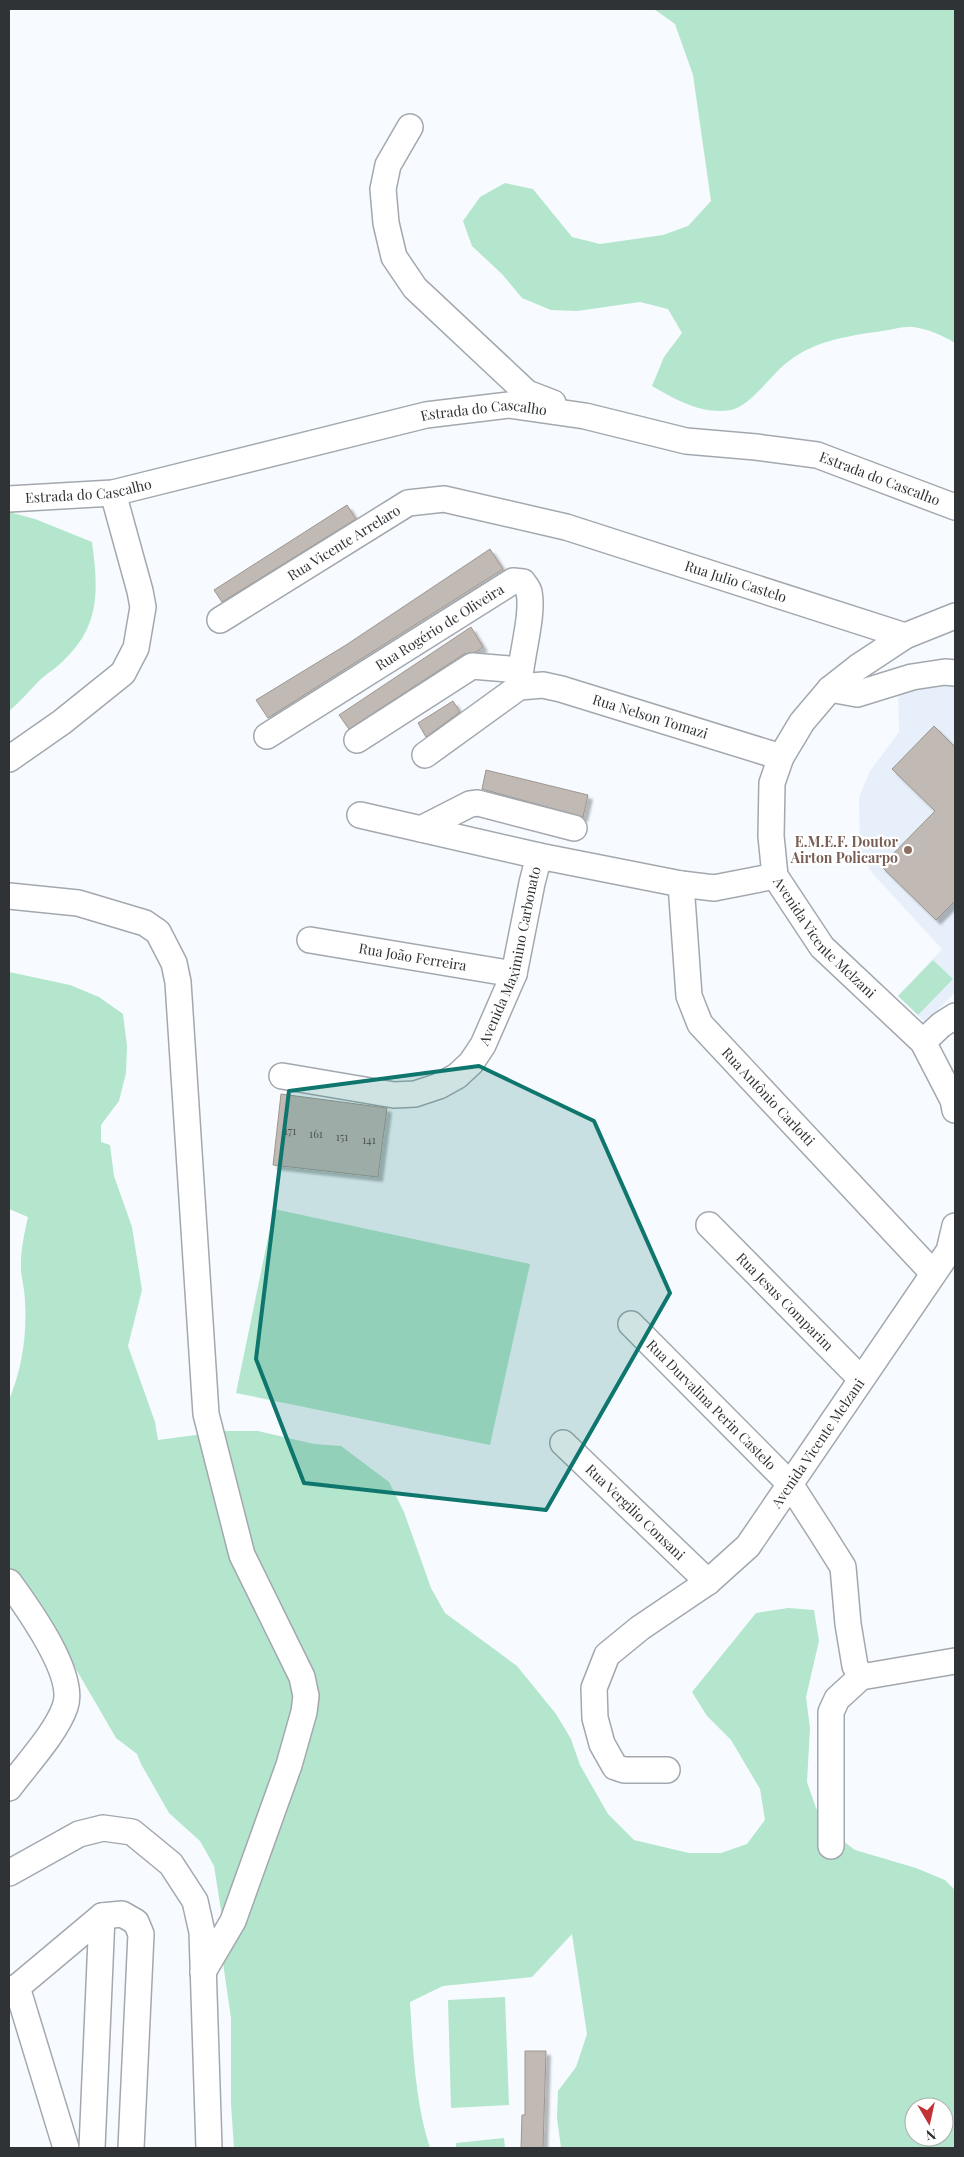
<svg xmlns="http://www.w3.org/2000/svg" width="964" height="2157" viewBox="0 0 964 2157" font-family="'Playfair Display',serif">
<defs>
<filter id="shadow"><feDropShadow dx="4.5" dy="4.5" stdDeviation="1" flood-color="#0004"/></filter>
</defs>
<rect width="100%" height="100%" fill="#f7fbff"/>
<path fill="#e6effa" d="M947 675 955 688V992L926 1023 898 996 942 949 874 875 863 860 860 841 859 797 870 771 899 732 898 690Z"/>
<path fill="#b3e6cc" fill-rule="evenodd" d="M654 9H955V343C942 335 928 329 913 327 903 326 892 330 882 331 849 336 816 340 789 361 773 372 751 406 731 410 703 415 676 400 652 386L664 357 682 333 668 309 640 302 577 311 551 310 522 298 502 274 472 246 463 221 480 197 505 183 533 189 572 237 600 244 663 235 688 226 711 201 693 75 675 24Z
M9 512 35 519 92 542C98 587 101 625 65 659 58 667 49 672 41 679 30 690 21 701 9 711Z
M933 960 953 979 918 1015 898 996Z
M9 972 70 985 99 997 123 1014 127 1046 126 1073 119 1101 101 1125V1142L110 1145 114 1176 132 1227 142 1290 128 1346 155 1422 158 1440 226 1431H258L314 1444 341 1446 389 1482 404 1512 431 1588 445 1613 517 1666 556 1714 571 1739 580 1765 608 1814 634 1840 689 1853H721L747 1844 765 1820 760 1789 731 1740 707 1716 692 1692 756 1613 788 1608 814 1610 819 1641 806 1697 810 1728 807 1782 816 1808 831 1832 855 1850 916 1868 945 1880 955 1890V2148H561L557 2118 558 2091 576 2067 587 2034 572 1934 532 1977 443 1986 410 2002C413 2050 415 2102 430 2148H234L231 2104V2018L222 1956 224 1929 214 1866 200 1841 169 1813 141 1764 137 1754 116 1738 73 1664 53 1640 9 1603V1400C22 1369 27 1335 25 1302 25 1291 22 1281 21 1271 20 1253 24 1235 28 1217L9 1209ZM914 2107H944V2137H914Z
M274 1209 530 1264 490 1445 236 1393Z
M505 1997 509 2105 451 2108 448 2000Z
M504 2138 505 2148H456V2143Z"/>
<path fill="#c1bab4" stroke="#9d9690" filter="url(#shadow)" d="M347 505 356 519 222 602 214 590Z
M490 549 503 569 268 718 256 700 346 645Z
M471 627 483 647 476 652 464 654 349 729 339 715Z
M453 701 460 712 426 737 418 723Z
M934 726 955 747V901L936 920 881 866 935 811 892 769Z
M486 770 588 795 583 817 482 789Z
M281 1094 387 1108 378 1177 273 1165Z
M525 2051H546L543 2148H521L522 2115H525Z"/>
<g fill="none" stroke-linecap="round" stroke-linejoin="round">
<g stroke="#a3a8af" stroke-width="28">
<g id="minor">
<path d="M410 127 388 165 383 189 386 223 394 257 415 288 527 393 553 403"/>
<path id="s1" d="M9 499 113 493 426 415 509 405 585 416 686 441 756 447 817 455 955 507"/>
<path id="s2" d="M955 616 905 636 858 667 830 689 802 722 781 757 772 783 771 836 775 876 822 947 923 1042 953 1100 955 1110"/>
<path id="s3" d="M220 620 408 503 444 499 566 527 905 636"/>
<path id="s4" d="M519 687 543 685 561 689 781 757"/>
<path d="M830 689 857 694 912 677 945 672 955 673"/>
<path id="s5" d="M267 736 513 581 523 582C525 585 528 588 529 592 534 615 520 659 519 687"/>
<path d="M357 740 472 666 520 670"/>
<path d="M425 755 519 687"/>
<path d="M9 759 62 722 123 673 136 648 143 607 140 591 113 493"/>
<path d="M360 815 539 856"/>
<path d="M421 829 470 804 478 803 574 828"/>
<path id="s6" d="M681 884 689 996 700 1024 933 1273"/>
<path d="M9 896 78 903 145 923 158 932 174 963 178 982 206 1414 242 1555 302 1677 306 1696 304 1712 289 1765 233 1921 203 1972"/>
<path id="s7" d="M310 940 514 974"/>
<path d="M923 1042 941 1025 955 1016"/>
<path id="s8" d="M282 1076 394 1095 415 1094 439 1086 457 1076 471 1063 483 1045 514 974 532 883 539 856 681 884 714 888 775 876"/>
<path id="s9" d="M709 1225 861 1379"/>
<path id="s10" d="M631 1324 790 1484 821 1532 843 1567 848 1624 855 1666 861 1677"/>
<path id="s11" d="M563 1443 708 1582"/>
<path d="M9 1582C27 1607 77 1675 65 1707 56 1733 26 1765 9 1788"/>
<path id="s12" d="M667 1770H624L615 1767 602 1744 595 1718 594 1688 607 1655 640 1628 708 1582 748 1546 949 1251 955 1226"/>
<path d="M831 1846V1712L837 1699 861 1677 955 1661"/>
<path d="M9 1873 79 1834 103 1828 132 1832 171 1864 195 1901 202 1932 209 2148"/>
<path d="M17 1987 66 2148"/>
<path d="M9 1994 102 1916 122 1914 136 1922 141 1934 131 2148"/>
<path d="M92 2148 102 1916"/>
</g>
</g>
<use href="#minor" stroke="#fff" stroke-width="25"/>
</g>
<path fill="#0f766e" fill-opacity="0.2" stroke="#0f766e" stroke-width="4" stroke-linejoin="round" d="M479 1066 594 1121 670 1293 546 1510 304 1483 256 1359 289 1091Z"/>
<circle fill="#8d6e63" stroke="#fff" stroke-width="2" cx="908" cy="850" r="5"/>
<g text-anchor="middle" stroke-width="4.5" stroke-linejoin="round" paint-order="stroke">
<g font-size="11" fill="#545555">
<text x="290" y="1135">171</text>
<text x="316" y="1138">161</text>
<text x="342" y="1141">151</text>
<text x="369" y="1144">141</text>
</g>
<g font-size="14" fill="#303335" stroke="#fff">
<text dy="5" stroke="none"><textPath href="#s1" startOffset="485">Estrada do Cascalho</textPath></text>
<text dy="5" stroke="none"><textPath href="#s1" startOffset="890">Estrada do Cascalho</textPath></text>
<text dy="5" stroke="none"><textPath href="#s1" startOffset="80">Estrada do Cascalho</textPath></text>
<text dy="5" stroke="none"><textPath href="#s3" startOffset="146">Rua Vicente Arrelaro</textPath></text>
<text dy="5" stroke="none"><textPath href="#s3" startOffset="561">Rua Julio Castelo</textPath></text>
<text dy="5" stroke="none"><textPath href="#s5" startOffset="204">Rua Rogério de Oliveira</textPath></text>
<text dy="5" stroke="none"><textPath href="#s4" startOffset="136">Rua Nelson Tomazi</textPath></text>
<text dy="5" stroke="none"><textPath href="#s2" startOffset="430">Avenida Vicente Melzani</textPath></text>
<text dy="5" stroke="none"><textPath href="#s8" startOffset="315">Avenida Maximino Carbonato</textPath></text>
<text dy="5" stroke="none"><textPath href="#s7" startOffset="104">Rua João Ferreira</textPath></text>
<text dy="5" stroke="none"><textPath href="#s6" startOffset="242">Rua Antônio Carlotti</textPath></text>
<text dy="5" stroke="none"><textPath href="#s9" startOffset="108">Rua Jesus Comparim</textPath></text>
<text dy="5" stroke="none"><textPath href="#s10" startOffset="114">Rua Durvalina Perin Castelo</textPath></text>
<text dy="5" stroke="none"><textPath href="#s12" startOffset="474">Avenida Vicente Melzani</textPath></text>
<text dy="5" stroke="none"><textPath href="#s11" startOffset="100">Rua Vergilio Consani</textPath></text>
</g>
<g font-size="14" font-weight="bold" fill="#785e54" stroke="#fff" text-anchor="end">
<text x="898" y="847">E.M.E.F. Doutor<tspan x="898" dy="16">Airton Policarpo</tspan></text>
</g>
</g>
<rect width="964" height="2157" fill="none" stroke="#303335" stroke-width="20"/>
<g transform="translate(929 2122) rotate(171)"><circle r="24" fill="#ffffff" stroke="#acadae"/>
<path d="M0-4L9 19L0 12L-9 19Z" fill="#c23337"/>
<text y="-8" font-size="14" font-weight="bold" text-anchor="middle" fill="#303335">N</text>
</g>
</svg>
